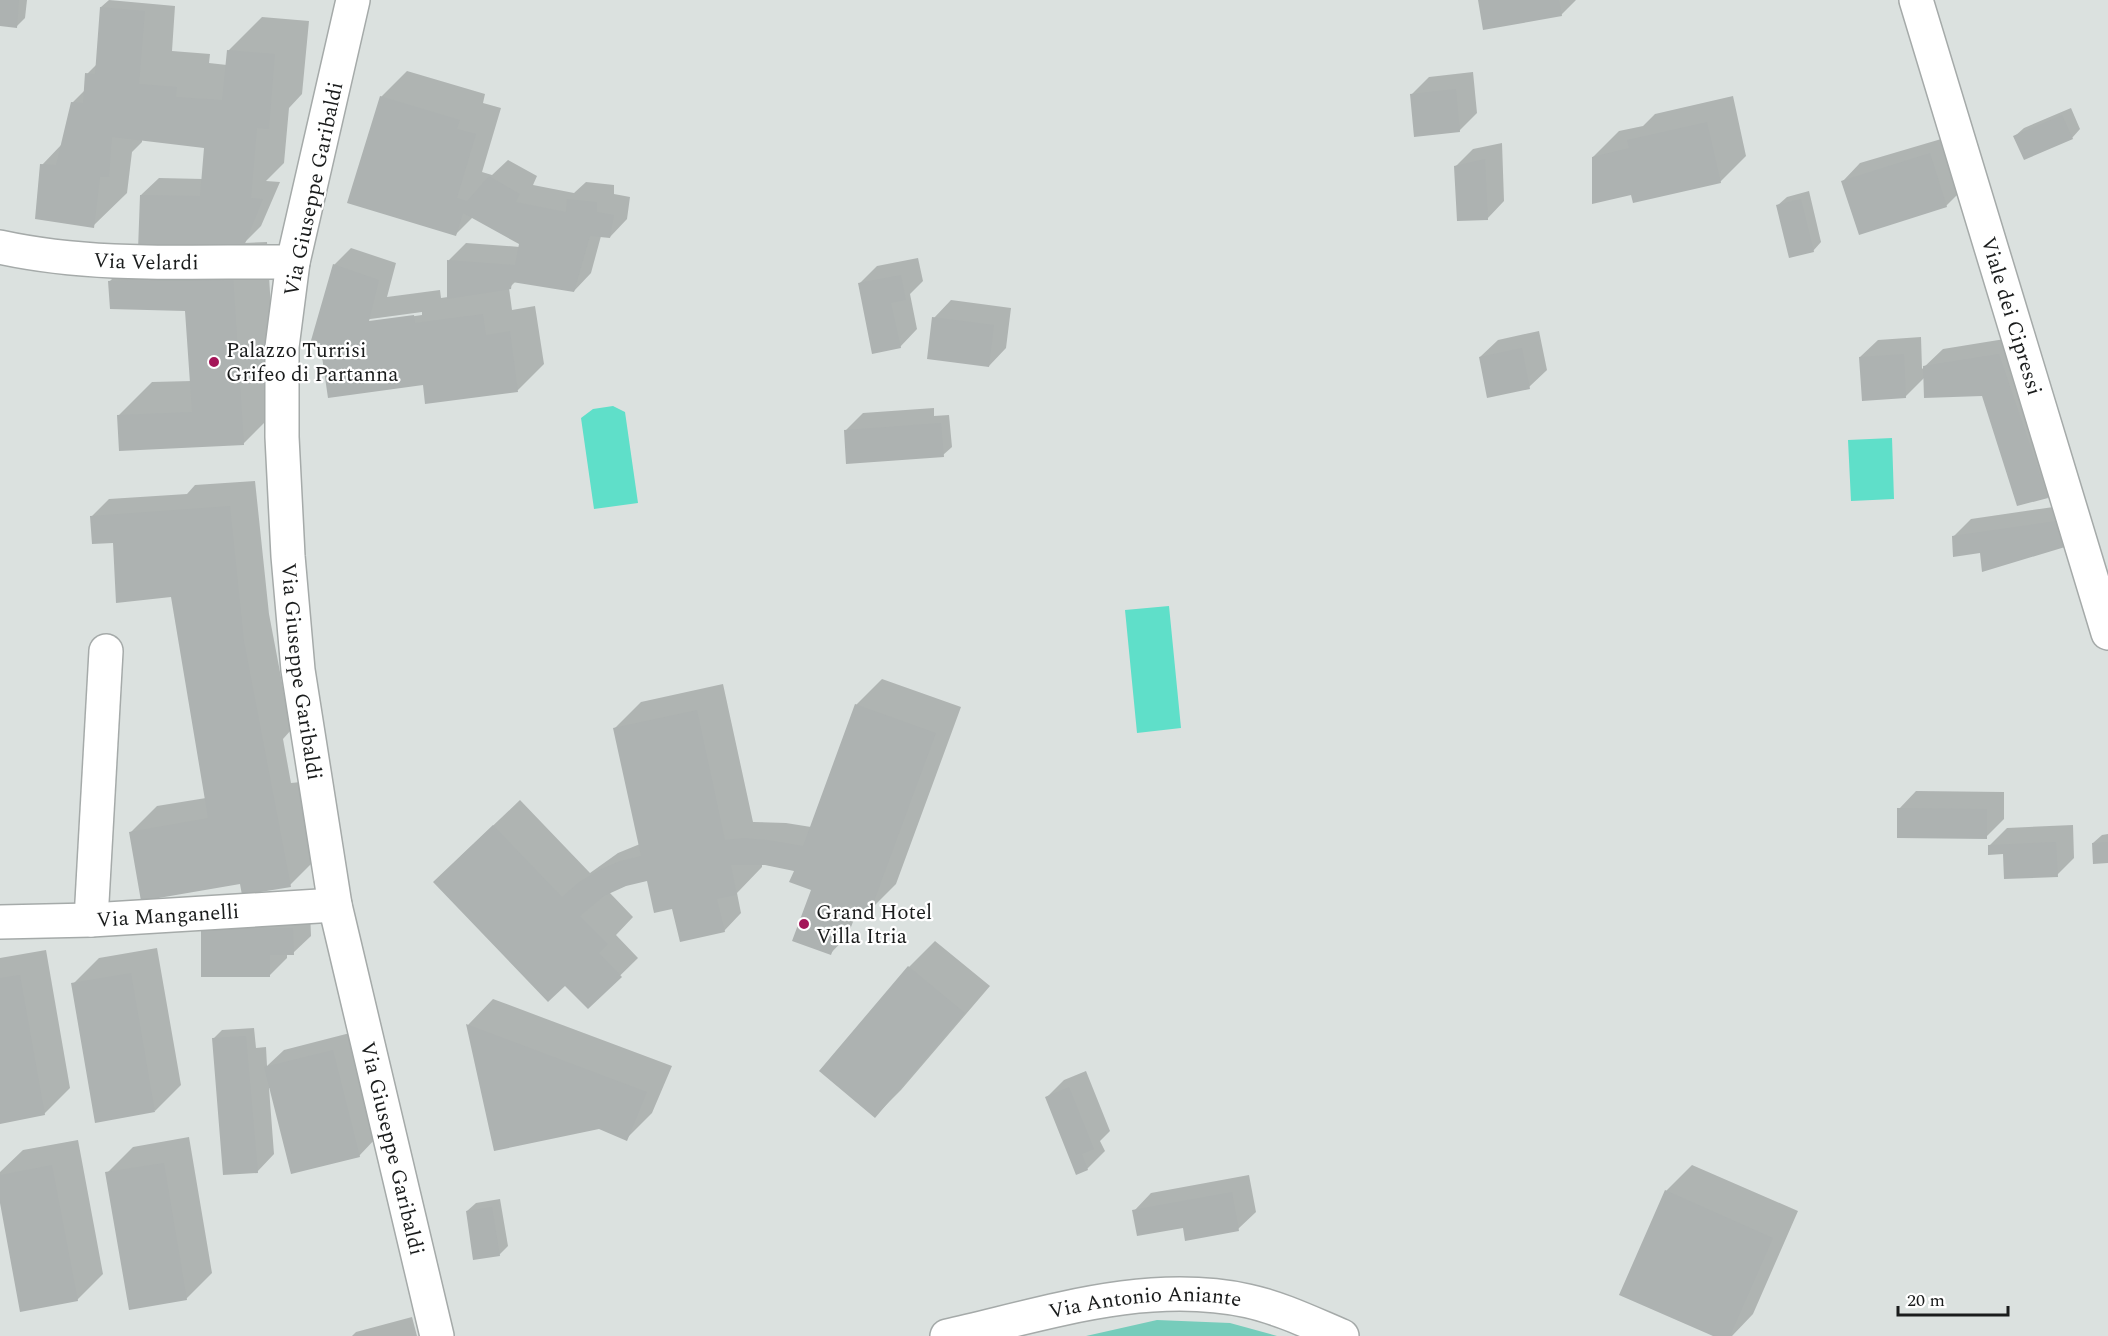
<svg xmlns="http://www.w3.org/2000/svg" width="2108" height="1336" viewBox="0 0 2108 1336" font-family="Spectral,serif">
<rect width="100%" height="100%" fill="#dbe1df"/>
<path fill="#76ccbb" d="M1157 1320 1230 1323 1277 1336H1086Z"/>
<path fill="#5fdfc9" d="M613 406 625 412 638 503 594 509 581 418 593 409Z
M1892 438 1894 499 1851 501 1848 440Z
M1169 606 1181 728 1137 733 1125 610Z"/>
<path fill="#0003" fill-rule="evenodd" d="M0 0H27L25 18 17 26 0 25Z
M109 0 175 6 172 51 210 54 209 63 227 65 228 51 262 17 309 21 302 94 289 108 284 163 266 181 280 182 261 226 244 243 267 242 277 410 243 444 118 416 152 382 192 381 187 310 110 281 143 248 141 195 159 178 203 179 206 146 142 139V142L132 152 127 193 93 226 42 165 62 144 72 103 85 90 87 74 98 63 101 7Z
M1480 0H1576L1561 15Z
M407 71 485 94 483 103 501 108 482 172 492 175 508 160 537 176 533 185 574 193 586 182 614 185V194L630 197 627 219 610 237 601 236 591 273 574 291 516 281 509 288 512 310 535 306 544 364 518 390 424 383 329 397 334 265 351 248 396 263 387 297 440 290 441 298 448 297 449 260 466 243 520 247 521 243 473 217 456 234 381 97ZM422 312V315L360 324 363 320Z
M1473 72 1477 113 1459 131 1411 95 1429 77Z
M1733 96 1746 156 1720 182 1632 193 1593 157 1619 131 1643 126 1655 114Z
M2071 108 2080 129 2072 138 2015 136 2024 128Z
M1948 137 1964 188 1946 206 1843 181 1860 163Z
M1502 143 1504 201 1487 219 1456 166 1473 149Z
M1809 191 1821 242 1813 251 1778 205 1787 197Z
M918 258 923 281 910 294 917 329 900 347 859 284 877 266Z
M951 300 1011 308 1006 348 989 366 934 318Z
M1539 331 1547 370 1529 387 1480 357 1498 340Z
M1921 337 1922 369 1943 349 2017 337 2065 479 2048 497 2018 505 1983 394 1925 377 1905 397 1860 357 1878 340Z
M934 408V416L949 415 952 447 943 455 845 431 863 413Z
M255 481 269 614 291 730 283 739 291 783 301 782 316 859 290 885 241 882 131 832 157 806 206 798 173 598 114 544 91 517 109 499 187 494 195 485Z
M2074 504 2064 545 1981 552 1953 537 1971 519Z
M882 679 961 707 896 884 870 910 859 906 848 935 831 953 813 889 795 870 762 864V867L737 893 741 913 724 931 673 907 648 877 609 892 633 917 616 935 638 958 588 1007 461 856 520 800 590 873 618 853 640 844 615 728 641 702 723 684 753 822 786 823 811 827 856 705Z
M1916 791 2004 792V819L1986 837 1899 809Z
M2073 825 2074 858 2057 875 1989 846 2007 828Z
M2108 834V861L2093 843 2102 835Z
M310 911 311 936 293 953H287V958L270 975 202 930Z
M935 941 990 986 901 1090 875 1116 821 1071 909 967Z
M157 948 181 1085 155 1111 73 984 99 958Z
M46 950 70 1088 44 1114 0 1122V958Z
M493 999 672 1066 652 1113 626 1139 599 1128 495 1149 468 1025Z
M254 1028 256 1048 266 1047 267 1066 284 1050 350 1033 376 1138 359 1156 271 1088H269L274 1154 257 1172 213 1039 222 1030Z
M1086 1071 1110 1131 1100 1141 1105 1151 1087 1169 1047 1097 1064 1080Z
M189 1137 212 1273 186 1299 107 1173 133 1147Z
M78 1140 103 1274 77 1300 0 1195V1172L23 1150Z
M1692 1165 1798 1211 1753 1314 1732 1336H1717L1666 1191Z
M1249 1175 1256 1212 1238 1229 1184 1226 1134 1211 1151 1193Z
M500 1199 508 1246 499 1255 467 1211 476 1203Z
M412 1317 417 1336H352L356 1332Z"/>
<path fill="#adb2b1" d="M0 0H19L17 28 0 26Z
M1478 0H1559L1562 16 1483 30Z
M100 7 145 11 139 84 177 87 176 97 222 100 227 50 275 54 269 129 257 128 251 198 263 199 244 246 138 250 140 195 200 196 204 148 112 137 109 177H100L94 228 35 219 40 164 56 165 71 102 83 103 85 73 95 74Z
M1456 89 1460 132 1414 137 1410 94Z
M380 96 460 120 457 129 476 134 457 198 467 201 489 176 520 194 516 202 566 212 567 199 597 202V212L614 215 610 238 590 236 574 292 512 282 511 289 447 299V260L515 265 519 244 463 213 456 236 347 203Z
M2062 115 2073 139 2024 160 2013 136Z
M1707 122 1721 183 1633 203 1631 195 1592 204V157L1629 148 1627 140Z
M1930 153 1947 207 1859 235 1841 181Z
M1485 159 1488 220 1457 221 1454 166Z
M1801 199 1814 252 1789 258 1776 205Z
M333 264 379 280 369 321 414 315 415 323 483 314 486 335 510 331 518 392 425 404 423 385 328 398 320 343 310 344Z
M233 275 244 445 119 451 117 415 192 412 185 311 110 309 108 281Z
M901 275 906 300 891 303 901 348 872 354 858 283Z
M932 317 994 325 989 367 927 359Z
M1522 348 1530 389 1487 398 1479 357Z
M1904 354 1906 398 1862 401 1859 357Z
M1999 354 2048 498 2017 506 1982 396 1924 398 1923 366Z
M941 423 944 457 846 464 844 430Z
M230 506 244 641 291 887 242 895 240 884 141 901 129 832 208 818 171 597 116 603 113 543 92 544 90 516Z
M2056 521 2065 547 1982 572 1980 553 1953 557 1952 536Z
M855 704 936 733 870 912 850 904 831 955 792 941 811 890 789 882 794 871 765 865H731L737 895 717 899 725 932 680 942 672 909 654 913 647 881 626 886 604 896 580 916 608 944 599 953 622 977 588 1009 565 986 548 1002 433 882 493 825 562 897 579 882 599 870 620 861 641 856 613 728 697 710 725 840 743 838 768 840 803 846Z
M1897 808 1987 809V839L1897 838Z
M2056 842 2058 877 2004 879 2003 854 1988 855V845Z
M2108 842V863L2093 864 2092 843Z
M293 928 294 955H270V977H201V929Z
M908 966 965 1013 875 1118 819 1071Z
M131 973 155 1112 95 1123 71 983Z
M20 975 45 1115 0 1124V978Z
M466 1024 647 1092 627 1141 599 1129 494 1151Z
M246 1036 258 1173 223 1175 212 1038Z
M333 1050 360 1157 291 1174 264 1067Z
M1069 1087 1094 1149 1082 1154 1088 1170 1076 1175 1045 1097Z
M164 1163 187 1300 129 1310 105 1172Z
M52 1165 78 1301 20 1312 0 1203V1175Z
M1665 1190 1773 1238 1730 1336H1713L1619 1295Z
M1232 1192 1239 1231 1185 1241 1183 1228 1137 1236 1132 1210Z
M492 1207 500 1256 473 1260 466 1211Z"/>
<g fill="none" stroke-linecap="round" stroke-linejoin="round">
<g stroke="#a5aaa9" stroke-width="36">
<g id="street">
<path id="s1" d="M1916 0 2108 633"/>
<path id="s2" d="M0 247C96 268 196 261 293 262"/>
<path d="M91 920 106 651"/>
<path id="s3" d="M0 922 91 920 335 905"/>
</g>
</g>
<g stroke="#a5aaa9" stroke-width="36">
<g id="secondary">
<path id="s4" d="M353 0 293 262 282 347V437L288 556 298 670 335 905 437 1336"/>
<path id="s5" d="M947 1336C1045 1314 1147 1279 1248 1301 1280 1308 1311 1323 1342 1336"/>
</g>
</g>
<use href="#street" stroke="#fff" stroke-width="33"/>
<use href="#secondary" stroke="#fff" stroke-width="33"/>
</g>
<g fill="#a41558" stroke="#fff" stroke-width="2">
<circle cx="214" cy="362" r="6"/>
<circle cx="804" cy="924" r="6"/>
</g>
<g text-anchor="middle" stroke-width="4.5" stroke-linejoin="round" paint-order="stroke">
<g font-size="21" fill="#1a1c1c" stroke="#fff">
<text transform="translate(313 189) rotate(-78)" y="7">Via Giuseppe Garibaldi</text>
<text dy="7" stroke="none"><textPath href="#s2" startOffset="147">Via Velardi</textPath></text>
<text dy="7" stroke="none"><textPath href="#s1" startOffset="330">Viale dei Cipressi</textPath></text>
<text dy="7" stroke="none"><textPath href="#s4" startOffset="680">Via Giuseppe Garibaldi</textPath></text>
<text dy="7" stroke="none"><textPath href="#s3" startOffset="168">Via Manganelli</textPath></text>
<text dy="7" stroke="none"><textPath href="#s4" startOffset="1166">Via Giuseppe Garibaldi</textPath></text>
<text dy="7" stroke="none"><textPath href="#s5" startOffset="202">Via Antonio Aniante</textPath></text>
</g>
<g font-size="21" fill="#1a1c1c" stroke="#fff" text-anchor="start">
<text x="226" y="357">Palazzo Turrisi<tspan x="226" dy="24">Grifeo di Partanna</tspan></text>
<text x="816" y="919">Grand Hotel<tspan x="816" dy="24">Villa Itria</tspan></text>
</g>
</g>
<path d="M1898 1306v9h110v-9" fill="none" stroke="#1a1c1c" stroke-width="3"/>
<text x="1907" y="1306" font-size="18" fill="#1a1c1c" stroke="#ffffff" stroke-width="4.5" paint-order="stroke">20 m</text>
</svg>
